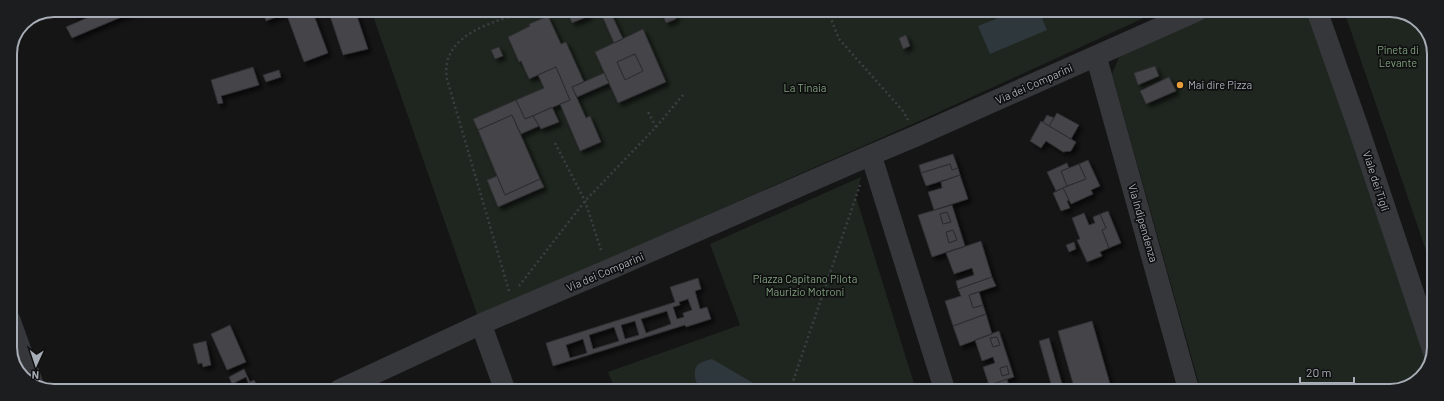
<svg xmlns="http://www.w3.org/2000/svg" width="1444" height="401" viewBox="0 0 1444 401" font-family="Barlow,sans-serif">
<defs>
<filter id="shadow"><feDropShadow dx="3.5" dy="3.5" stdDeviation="2" flood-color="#0009"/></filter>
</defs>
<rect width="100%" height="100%" fill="#151516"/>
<path fill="#1f261f" d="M54 10H60L22 25 23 23Z
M371 10 1159 11 926 118 478 317Z
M1208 11H1313L1429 364 1417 382 1391 391H1201L1112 74 1120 55Z
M1344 11H1401L1423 25 1434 51 1433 271Z
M861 177 856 197 916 390H755L752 383 705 387 704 390H615L608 372 740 325 710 244Z"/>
<path fill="#2e373b" d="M1015 11H1039L1047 30 990 54 978 26Z
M712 359 753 383 755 390H704V387L696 382C692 366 698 362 712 359Z"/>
<path fill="#444549" stroke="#2f2f32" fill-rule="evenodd" filter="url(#shadow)" d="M72 10H93L75 18Z
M105 10H138L72 38 66 27Z
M262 10H285L286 13 266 21Z
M285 10H312L328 53 304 62Z
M328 10H355L368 49 343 55Z
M567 11H586L589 16 572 23Z
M596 11H610L623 39 614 43 600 11 597 12Z
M656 11H681L674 14 676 19 666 23 661 11 657 13Z
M548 16 561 44 566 42 584 82 572 87 586 118 590 116 601 142 580 151 560 104 570 100 556 67 529 79 521 61 519 62 508 37 530 26 529 24Z
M643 29 666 82 618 103 595 52ZM635 54 643 71 625 80 617 62Z
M906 35 910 46 903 49 899 38Z
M499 47 503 56 495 59 491 50Z
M635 54 643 71 625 80 617 62Z
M1155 66 1159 76 1138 85 1134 73Z
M253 67 259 85 221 96 223 103 218 104 211 80Z
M556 67 570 100 525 119 516 100 544 88 538 75Z
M279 70 281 77 266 82 263 75Z
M604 73 609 83 577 97 572 87Z
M1169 77 1176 91 1146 104 1140 91Z
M516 100 525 119 533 116 539 126 521 134 512 115 478 130 473 119Z
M552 107 559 122 541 129 533 116Z
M1057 113 1079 125 1071 139 1049 126Z
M512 115 540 179 505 195 478 130Z
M1047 115 1054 118 1049 126 1043 122Z
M1041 121 1076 142 1071 151 1063 152 1046 141 1041 148 1030 141Z
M953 154 958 168 952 170 950 164 921 173 919 165Z
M1088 160 1100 186 1091 190 1093 194 1071 204 1063 188 1086 179 1079 164Z
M1067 163 1069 168 1061 171 1067 186 1056 191 1047 172Z
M950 164 952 170 958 168 960 175 926 186 921 173Z
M1079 164 1086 179 1067 186 1061 171Z
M960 175 968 199 934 210 928 192 942 188 941 182Z
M497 176 505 195 540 179 544 187 498 207 487 180Z
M1063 188 1069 200 1067 201 1070 208 1061 211 1053 193Z
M952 205 965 246 932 257 918 215ZM947 212 951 222 943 224 940 214ZM953 230 957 240 949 243 946 232Z
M1108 211 1121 243 1109 248 1102 230 1106 228 1100 214Z
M947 212 951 222 943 224 940 214Z
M1084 213 1089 225 1095 223 1093 217 1100 214 1106 228 1102 230 1109 248 1100 252 1102 256 1087 262 1077 240 1080 239 1072 218Z
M953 230 957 240 949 243 946 232Z
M981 241 992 277 958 289 956 281 974 275 972 268 954 274 946 253Z
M1074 242 1076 249 1069 252 1066 245Z
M992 277 996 286 969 295 973 308 983 305 986 314 953 326 945 301 961 296 958 289Z
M698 278 701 289 695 291 700 309 707 307 711 319 686 327 685 325 553 366 546 343 675 302 670 287ZM688 299 692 310 683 313 684 317 677 319 673 307 680 305 679 302ZM667 311 671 324 646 333 641 319ZM635 321 639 335 625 339 621 325ZM614 327 619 341 593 349 589 335ZM583 339 587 353 570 358 566 345Z
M979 292 983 305 973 308 969 295Z
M986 314 992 334 960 346 953 326Z
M1092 321 1112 391H1075L1058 331Z
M230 325 246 362 227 370 211 334Z
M999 331 1014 377 989 385 983 367 995 363 993 357 982 361 975 340ZM997 337 1000 345 993 347 990 338ZM1007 366 1009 374 1002 376 1000 368Z
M997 337 1000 345 993 347 990 338Z
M1049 338 1064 391H1053L1039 341Z
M206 341 211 365 203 367 202 363 198 364 193 344Z
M1007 366 1009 374 1002 376 1000 368Z
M244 369 250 382 254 380 259 390H251L246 377 232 384 229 377Z
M1007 379 1010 391 974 390 1002 381Z
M249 384 251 390H238V389Z
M458 386 459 390H447Z"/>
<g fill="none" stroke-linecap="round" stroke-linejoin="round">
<path stroke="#3c3e42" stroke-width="2.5" stroke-dasharray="2 3" stroke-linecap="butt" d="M828 11 839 39 903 111 908 120
M656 127 683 95
M555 143 585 201 602 253
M519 286 585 201 656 127 647 110
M509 291 447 79C439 34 496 21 528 11
M790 390 860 185"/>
<path stroke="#36373b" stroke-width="21" d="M1317 11 1358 127 1433 351
M1096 56 1189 391
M871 155 945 391
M10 320 33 384
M481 324 505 390
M339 390 481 324 608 270 871 155 916 136 1197 11"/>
</g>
<circle fill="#e79d3c" stroke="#101011" stroke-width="1.5" cx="1180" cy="85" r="4"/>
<g text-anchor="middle" stroke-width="3.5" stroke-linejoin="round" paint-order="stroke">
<g font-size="11" fill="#80a07f" stroke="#101011">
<text x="1398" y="54">Pineta di<tspan x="1398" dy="13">Levante</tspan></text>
<text x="805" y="92">La Tinaia</text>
<text x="805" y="283">Piazza Capitano Pilota<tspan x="805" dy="13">Maurizio Motroni</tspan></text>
</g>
<g font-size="11" fill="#a7adb6" stroke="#101011">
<text transform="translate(1034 84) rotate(-24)" y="4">Via dei Comparini</text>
<text transform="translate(1376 181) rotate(72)" y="4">Viale dei Tigli</text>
<text transform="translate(1143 223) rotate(74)" y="4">Via Indipendenza</text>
<text transform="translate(605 272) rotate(-23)" y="4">Via dei Comparini</text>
</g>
<g font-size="11" fill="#a7adb6" stroke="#101011" text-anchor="start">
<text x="1188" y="89">Mai dire Pizza</text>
</g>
</g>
<path d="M0 0H1444V401H0ZM54 17H1390A37 37 0 0 1 1427 54V347A37 37 0 0 1 1390 384H54A37 37 0 0 1 17 347V54A37 37 0 0 1 54 17Z" fill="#1c1d1e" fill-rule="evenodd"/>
<path fill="none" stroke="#a7adb6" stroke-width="2" d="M54 17H1390A37 37 0 0 1 1427 54V347A37 37 0 0 1 1390 384H54A37 37 0 0 1 17 347V54A37 37 0 0 1 54 17Z"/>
<g transform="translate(36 365) rotate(183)" stroke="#101011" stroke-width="3" paint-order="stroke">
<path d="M0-3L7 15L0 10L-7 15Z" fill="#a7adb6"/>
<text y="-6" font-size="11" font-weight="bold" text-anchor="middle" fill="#a7adb6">N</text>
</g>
<path d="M1300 377v6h54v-6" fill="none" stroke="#a7adb6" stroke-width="2"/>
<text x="1306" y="377" font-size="12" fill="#a7adb6" stroke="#101011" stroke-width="3" paint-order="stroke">20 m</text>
</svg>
